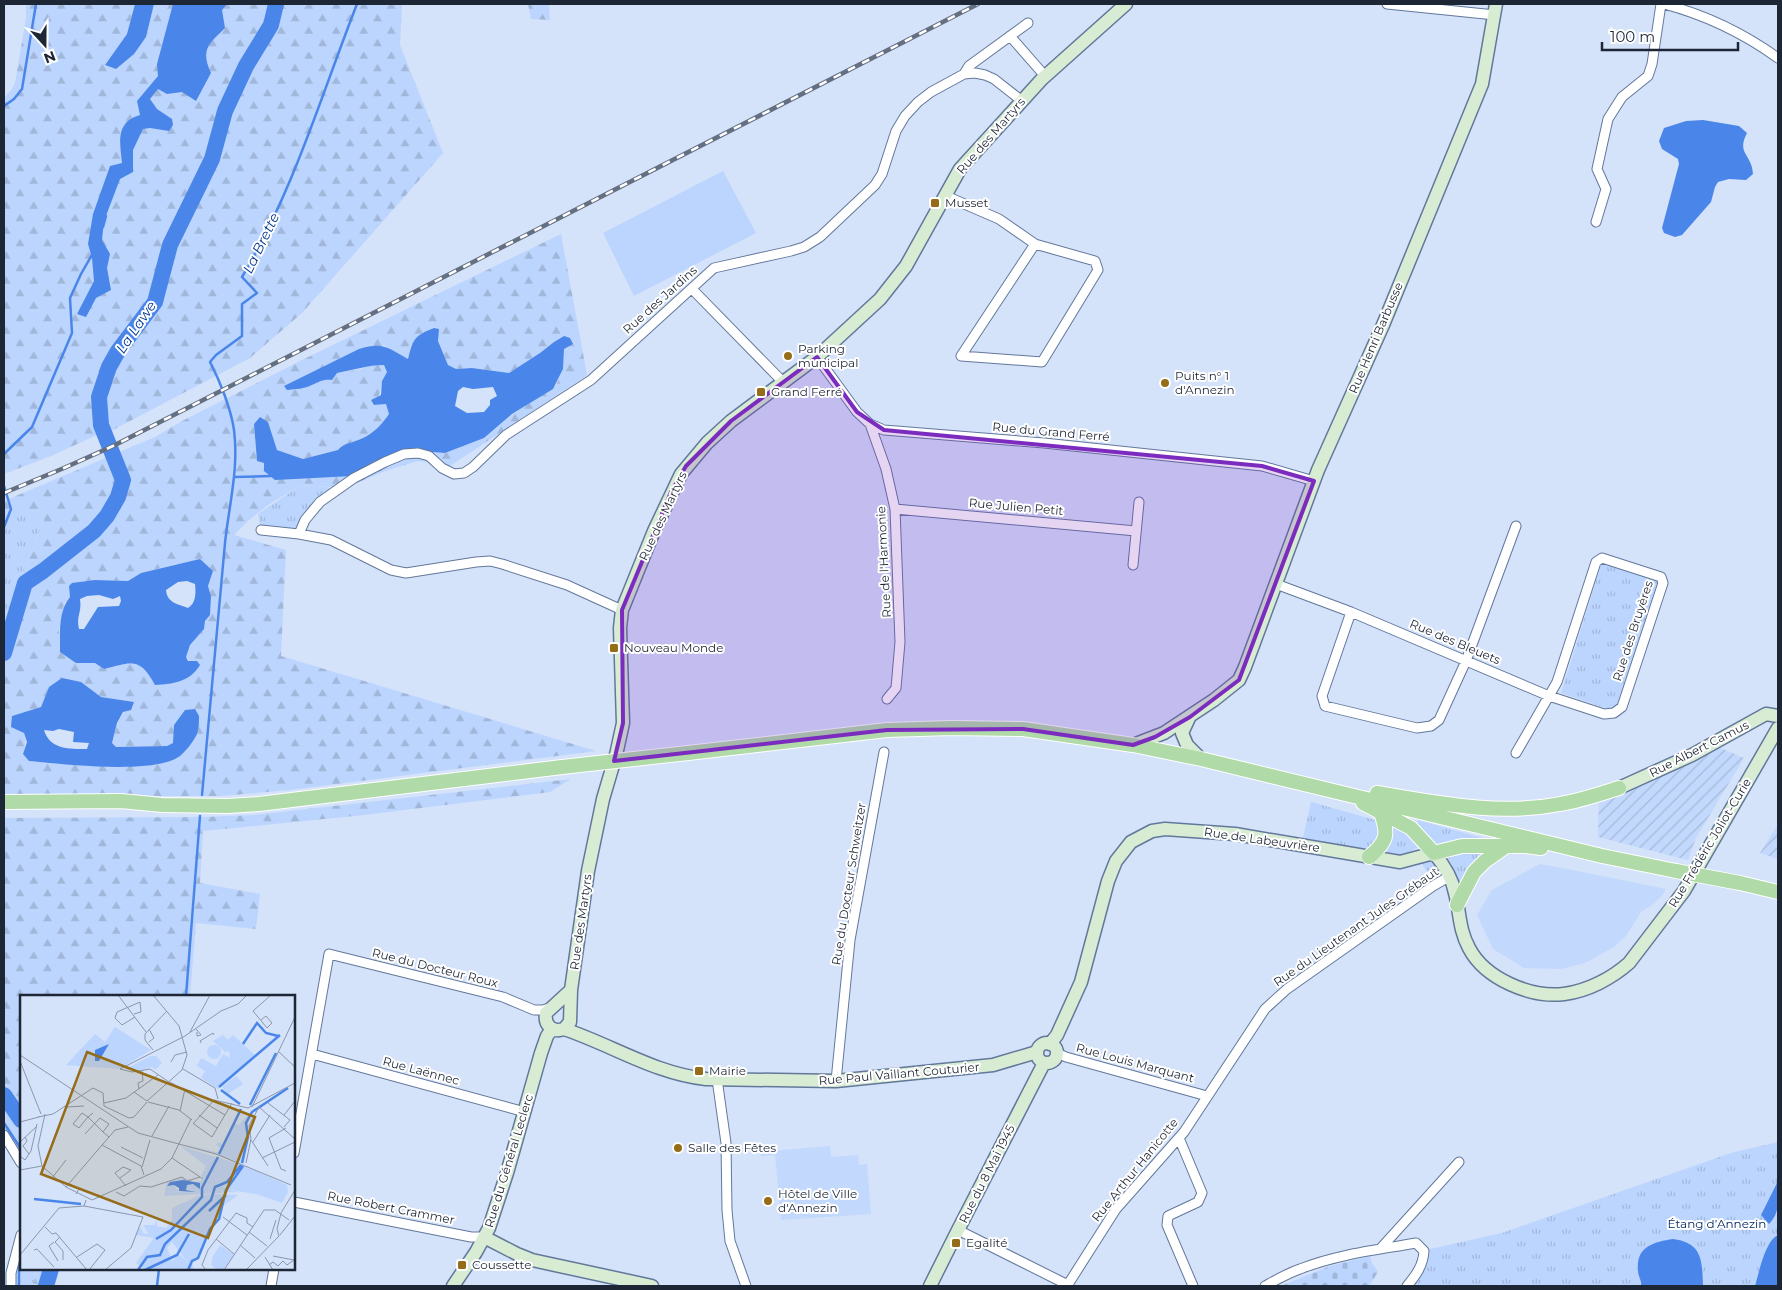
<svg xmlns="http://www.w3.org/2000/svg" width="1782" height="1290" viewBox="0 0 1782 1290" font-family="Montserrat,sans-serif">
<defs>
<pattern id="industrial-furrows" width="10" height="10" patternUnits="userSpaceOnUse" patternTransform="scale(1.25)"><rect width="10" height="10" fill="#c2d9fd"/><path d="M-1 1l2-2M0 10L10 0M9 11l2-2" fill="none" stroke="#a6bad9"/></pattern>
<pattern id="grass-tufts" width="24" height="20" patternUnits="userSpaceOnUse" patternTransform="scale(1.25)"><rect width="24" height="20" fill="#bcd5fe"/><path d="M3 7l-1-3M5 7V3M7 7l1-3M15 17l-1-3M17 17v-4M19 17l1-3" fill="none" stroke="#a1b7da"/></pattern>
<pattern id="forest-firs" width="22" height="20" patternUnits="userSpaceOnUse" patternTransform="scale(1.25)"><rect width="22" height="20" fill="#bcd5fe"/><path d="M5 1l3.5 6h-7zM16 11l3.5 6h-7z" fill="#a1b7da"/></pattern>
<pattern id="cemetery-stones" width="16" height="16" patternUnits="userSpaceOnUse" patternTransform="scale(1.25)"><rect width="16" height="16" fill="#bcd5fe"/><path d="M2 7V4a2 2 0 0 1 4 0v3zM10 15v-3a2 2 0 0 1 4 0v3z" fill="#a1b7da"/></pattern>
</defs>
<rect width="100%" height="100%" fill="#d4e2fa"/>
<path fill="#c2d9fd" d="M1540 864 1567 869 1666 889 1661 897 1652 905 1641 912 1626 936 1614 947 1585 963 1561 969 1524 968 1493 949 1477 915 1492 890Z
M830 1146 831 1157 858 1155 859 1165 867 1164 871 1214 781 1220 775 1155 761 1156 760 1152Z"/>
<path fill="url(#industrial-furrows)" d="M1712 744 1744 758 1696 838 1688 860 1598 837 1599 794Z
M1778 824V859L1760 853Z"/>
<path fill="url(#grass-tufts)" d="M301 485 328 487 332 493 291 533 261 530 258 514Z
M18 509 37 512 44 520 4 620V511Z
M1602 562 1659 579 1617 706 1609 709 1561 693Z
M1311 802 1375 820 1383 829 1372 848 1359 850 1302 842Z
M1388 820 1407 828 1419 846C1406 857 1393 856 1377 853Z
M1418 820 1497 842 1436 848 1414 826Z
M1496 848 1460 890 1452 865 1445 852Z
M1429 861 1437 864 1441 870 1440 876 1434 881 1421 863Z
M4 1099 21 1125V1157L4 1131Z
M1778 1142V1286H1411L1426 1250 1502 1233 1731 1153Z
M21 1247V1269H37L33 1286H13L14 1275Z"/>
<path fill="url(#forest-firs)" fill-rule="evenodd" d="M26 4H135L127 34 105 65 116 69 146 37 154 4H402L400 45 443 153 302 313 250 358 109 432 99 434 51 456 4 474V98L12 89 15 83 26 18Z
M528 4H549L550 20 531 19Z
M561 234 587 375 450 466 418 461 385 471 345 488 301 485 268 505 248 521 234 535 286 550 281 656 596 751 290 790 220 796H4V620L44 520C33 508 20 509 4 511V501L155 437 182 421 302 360ZM438 329V341L448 365 456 369 472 368 509 373 540 353 554 342 564 336 563 369 556 385 512 415 484 438 445 453 405 450 373 462 353 476 264 471V463L257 461 254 424 268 423 277 450 303 459 338 450C344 442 355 443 363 438 374 433 382 424 389 414L386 404 374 405C382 393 380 384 387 372L384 365H370L361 369 337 373 326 380 316 382 312 386 287 390 384 345 408 359 411 345ZM177 564 213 571 208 586 211 596 204 629 190 645 186 657 198 669 187 678 174 684 147 672 141 666 135 664H125L104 669 95 663 76 662 60 652 59 631 64 604 70 597 95 580 128 581 141 573ZM81 682 101 697 134 702C119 715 117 724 112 743L116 747 167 746 174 743V725L181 755 23 754C29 734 23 732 12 716L41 707 49 687Z
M571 779 550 792 364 815 203 831 200 883 260 894 256 929 196 923 190 996H21V1125L4 1099V818L204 817 253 815Z
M37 1269H53L50 1286H33Z"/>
<path fill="url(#cemetery-stones)" d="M1370 1256 1372 1263 1378 1272 1369 1286H1281L1330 1266Z"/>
<path fill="#bcd5fe" d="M723 171 756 233 634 296 603 233Z"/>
<path fill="#4a86e9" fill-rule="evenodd" d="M135 4H154L146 37 134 54 116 69 105 65 127 34Z
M173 4H227L222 10 225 28C209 44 200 49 211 73L196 101 182 92 167 94 158 89 150 99 157 109 172 119 173 125 169 131 150 128 143 129 133 150V172L120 179 104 221 102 240 110 254 107 268 111 290 96 298 86 317 77 314 94 281 92 258 88 244 93 214 110 166 122 163C120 143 115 122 140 115L137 101 158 76 157 64Z
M1703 120 1739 126 1747 133C1736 154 1752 154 1753 174L1746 180 1729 179 1718 182 1715 187 1711 202 1682 235 1675 237 1664 233 1662 228 1679 164 1678 159 1662 149 1659 141 1664 128 1686 121Z
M434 328 439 329 438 341 448 365 456 369 472 368 509 373 540 353 554 342 564 336 570 338 573 344 564 349 563 369 553 389 512 414 484 438 445 453 405 450 373 462 353 476 275 480 264 471V463L257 461 254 424 260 417 268 422 277 450 303 459 338 450C344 442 354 443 363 438 374 433 382 424 389 414L386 404 374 405 371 400 381 395 382 381 387 372 384 365C368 365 353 370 337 373L332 380C323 379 319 382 312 385 305 389 295 389 287 390L284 386 359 349C383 342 387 347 408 359 413 339 414 336 434 328ZM463 387 473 389 493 387 497 396 490 400V405L484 412 467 413 455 406 458 391Z
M200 559 213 571 208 586 211 596 210 615 205 621 204 629 190 645 186 657 188 661H197L200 665C190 682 173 684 155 685 140 657 132 662 104 669L95 663H76L60 652C60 634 58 611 70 597L69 586 72 583 95 580 128 581 141 573ZM187 581 195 584C196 593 196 603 188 608 178 604 167 603 166 590L178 582ZM99 595 113 599 120 596 121 601 119 606 98 607 84 629H79C76 616 82 613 80 599L87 596Z
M62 678 81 682 101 697 134 702 131 710 123 712 117 723 112 743 116 747 167 746 173 743 174 725 185 710 195 709 199 716C199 721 199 729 197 734 194 741 185 752 180 756 155 775 62 764 29 761L23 754 27 742 24 733 11 727 12 716 41 707 49 687ZM59 729 74 732 73 742 89 743 87 749C70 749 50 750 44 730L53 731Z
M1778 1181C1778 1197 1781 1212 1769 1224L1761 1215Z
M1778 1235V1286H1755C1759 1273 1765 1241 1778 1235Z
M1673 1239C1703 1243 1702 1261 1703 1286H1641C1642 1280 1638 1277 1638 1270 1636 1247 1653 1242 1673 1239Z"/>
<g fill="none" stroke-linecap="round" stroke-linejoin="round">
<path stroke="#4a86e9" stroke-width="2.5" d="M4 106 14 99 22 89 36 4
M103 227 106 216
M4 454 32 427 72 333 70 298 81 274 93 253
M234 477 271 476
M4 486 11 509 4 527
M202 795C210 711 217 627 225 543 229 505 239 468 234 430 231 409 220 381 210 362L216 355 242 336V304L257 293 242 277C293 192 321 96 357 4
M186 996 200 816
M4 1123 21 1149
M19 1286V1267L21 1259
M157 1286 159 1269"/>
<path stroke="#4a86e9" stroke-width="16" d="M4 653 25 583 43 571 94 531 107 516 118 497 123 480 101 425 99 397 109 367 118 351 155 302 170 245 212 159 225 111 246 66 271 25 276 4
M4 1095 21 1120
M46 1286 51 1269"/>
<g stroke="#62789b" stroke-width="11">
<path id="street" d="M1387 4 1495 15
M1664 4C1706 15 1743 33 1778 58
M1010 36 1045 76
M964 74 969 66 1028 23
M946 196 999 219 1035 244 1095 261 1098 270 1042 362 961 356 1035 244
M1596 222 1606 189 1597 169 1608 119 1622 97 1648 76 1652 64 1661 4
M692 289 783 382
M817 357 857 412 870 424 884 430 1044 443 1262 466 1314 481
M870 424 886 469 895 509 900 642 896 688 887 699
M895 509 1136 531
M261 530 299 534 331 540 391 570 406 573 476 562 490 561 502 564 567 585 622 610
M299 534 305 520 320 502 354 478 385 462 404 454 418 453 429 456 442 468 454 474 464 473 473 467 506 435 591 380 714 268 791 251 804 247 820 237 875 185 882 174 896 131 905 116 918 102 931 92 964 74 975 73 985 75 994 79 1022 101
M1133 565 1139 502
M1276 584 1351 612 1322 696 1325 706 1417 728 1431 726 1439 720 1466 661 1516 526
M1351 612 1549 696 1604 714 1614 713 1622 707 1663 583 1661 577 1602 558 1596 562 1557 682 1516 753
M1057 1053 1066 1057 1207 1096
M312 1054 525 1112
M717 1079 726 1143 727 1210 730 1241 746 1286
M836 1081 850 940 884 752
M4 1135 21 1163
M1179 1138 1202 1193 1198 1202 1168 1216 1167 1225 1193 1286
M294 1153 329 954 503 997 534 1010H543L552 1007
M294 1202 471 1237H484
M958 1230 1068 1285
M1381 1248 1459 1162
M11 1286V1273L21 1235
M271 1286 274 1269
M1067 1286 1116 1209 1184 1132 1265 1009 1287 989 1433 886 1450 876
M1265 1286C1276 1280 1288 1273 1300 1269 1338 1254 1377 1250 1416 1243L1424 1251C1423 1266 1416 1275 1407 1286"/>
</g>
<g stroke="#62789b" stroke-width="15">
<path id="secondary" d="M1189 718 1182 733 1187 745 1201 759
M1133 745 1164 733 1214 700 1239 680 1245 667 1318 470 1383 325 1482 84 1496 4
M1619 788 1692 755 1766 714 1778 716
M571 990 546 1013C544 1025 552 1033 564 1029L570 1022 571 990 588 871 603 799 616 755 623 723 620 628 622 610 654 531 681 474 707 443 731 421 817 357 880 299 906 266 960 169 1042 79 1126 4
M564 1029C612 1045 656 1074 706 1079L836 1081 993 1065 1037 1052
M1037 1053a10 10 0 1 1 20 0a10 10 0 1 1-20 0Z
M1050 1044 1057 1035 1081 982 1108 881 1116 861 1131 842 1152 831 1165 829 1235 834 1400 862 1434 853C1444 865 1452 877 1455 893 1460 912 1459 930 1469 948 1485 979 1531 998 1564 994 1588 991 1612 978 1629 963L1684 891 1778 728
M484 1237 517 1254 532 1260 652 1286
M453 1286 476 1252 489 1228 507 1173 541 1053 547 1036 552 1029
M930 1286 958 1230 1044 1063"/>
</g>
<g stroke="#fff" stroke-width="16">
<path id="primary" d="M688 753 887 730 952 728 1023 729 1133 745 1201 759 1602 856 1676 871
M1377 793C1437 803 1499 816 1560 804 1580 801 1600 794 1619 788
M4 802 121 801 162 805 227 806 259 804 562 767
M1363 803 1411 828 1434 853 1462 846H1526L1541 848
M1369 857C1387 842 1389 835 1381 813
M1740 883 1778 892
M1457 905 1474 872 1485 861 1505 847"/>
</g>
<use href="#street" stroke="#fff" stroke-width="9"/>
<use href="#secondary" stroke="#d8ecd3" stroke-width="12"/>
<use href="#primary" stroke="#b0daa7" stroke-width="14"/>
<g stroke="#646f81" stroke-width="4.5">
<path id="rail" d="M4 493 64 468 113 446 978 4"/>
</g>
<use href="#rail" stroke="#fff" stroke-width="2.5" stroke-dasharray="8" stroke-linecap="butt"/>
<g stroke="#fff" stroke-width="16" stroke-linecap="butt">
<path id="primary-bridge" d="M562 767 688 753
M1676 871 1740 883"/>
</g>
<use href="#primary-bridge" stroke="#b0daa7" stroke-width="14"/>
</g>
<path fill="#7b2cbf" fill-opacity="0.2" stroke="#7b2cbf" stroke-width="4" stroke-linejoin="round" d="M817 357 857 412 884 430 1262 466 1314 481 1239 680 1190 717 1155 737 1133 745 1023 729 887 730 614 761 623 723 622 610 671 492 686 466 731 421Z"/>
<g fill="#956c17" stroke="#fff" stroke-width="2">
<rect x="930" y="198" width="10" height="10" rx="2.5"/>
<circle cx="788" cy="356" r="5"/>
<circle cx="1165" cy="383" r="5"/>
<rect x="756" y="387" width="10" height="10" rx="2.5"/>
<rect x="609" y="643" width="10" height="10" rx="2.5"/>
<rect x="694" y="1066" width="10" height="10" rx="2.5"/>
<circle cx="678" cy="1148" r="5"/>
<circle cx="768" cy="1201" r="5"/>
<rect x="951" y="1238" width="10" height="10" rx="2.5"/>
<rect x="457" y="1260" width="10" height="10" rx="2.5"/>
</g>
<g text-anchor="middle" stroke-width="4" stroke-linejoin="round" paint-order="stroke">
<g font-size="12" fill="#1d2635" stroke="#fff">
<text transform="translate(991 136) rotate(-49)" y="4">Rue des Martyrs</text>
<text transform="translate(660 300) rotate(-42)" y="4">Rue des Jardins</text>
<text transform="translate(1376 338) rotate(-67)" y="4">Rue Henri Barbusse</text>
<text transform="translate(1051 432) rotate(5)" y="4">Rue du Grand Ferré</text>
<text transform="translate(1016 507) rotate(5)" y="4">Rue Julien Petit</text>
<text transform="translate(663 516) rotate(-65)" y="4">Rue des Martyrs</text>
<text transform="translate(884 562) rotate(-93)" y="4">Rue de l'Harmonie</text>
<text transform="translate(1633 631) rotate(-72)" y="4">Rue des Bruyères</text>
<text transform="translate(1455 642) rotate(23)" y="4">Rue des Bleuets</text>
<text transform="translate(1699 749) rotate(-27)" y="4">Rue Albert Camus</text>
<text transform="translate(1262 840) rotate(8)" y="4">Rue de Labeuvrière</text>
<text transform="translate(1710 843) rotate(-59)" y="4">Rue Frédéric Joliot-Curie</text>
<text transform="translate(849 884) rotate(-81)" y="4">Rue du Docteur Schweitzer</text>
<text transform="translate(581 922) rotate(-82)" y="4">Rue des Martyrs</text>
<text transform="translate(1356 927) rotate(-35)" y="4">Rue du Lieutenant Jules Grébaut</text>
<text transform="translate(435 968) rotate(14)" y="4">Rue du Docteur Roux</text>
<text transform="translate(1135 1063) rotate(15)" y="4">Rue Louis Marquant</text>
<text transform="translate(421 1071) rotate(15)" y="4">Rue Laënnec</text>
<text transform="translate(899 1074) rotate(-5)" y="4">Rue Paul Vaillant Couturier</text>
<text transform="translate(509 1161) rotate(-73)" y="4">Rue du Général Leclerc</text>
<text transform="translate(1135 1170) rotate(-51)" y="4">Rue Arthur Hanicotte</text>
<text transform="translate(987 1174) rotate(-63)" y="4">Rue du 8 Mai 1945</text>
<text transform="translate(391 1208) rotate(11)" y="4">Rue Robert Crammer</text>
</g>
<g font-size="12" fill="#1d2635" stroke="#fff" text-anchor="start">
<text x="945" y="207">Musset</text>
<text x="798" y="353">Parking<tspan x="798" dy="14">municipal</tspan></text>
<text x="1175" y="380">Puits n° 1<tspan x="1175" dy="14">d'Annezin</tspan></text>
<text x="771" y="396">Grand Ferré</text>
<text x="624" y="652">Nouveau Monde</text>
<text x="709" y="1075">Mairie</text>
<text x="688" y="1152">Salle des Fêtes</text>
<text x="778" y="1198">Hôtel de Ville<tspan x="778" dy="14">d'Annezin</tspan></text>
<text x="966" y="1247">Egalité</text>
<text x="472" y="1269">Coussette</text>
</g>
<g font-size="12" fill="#022763" stroke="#fff">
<text x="1717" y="1228">Étang d’Annezin</text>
</g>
<g font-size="14" font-style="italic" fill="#033c93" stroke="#fff">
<text transform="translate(261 243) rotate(-64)" y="5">La Brette</text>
<text transform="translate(136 327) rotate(-56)" y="5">La Lawe</text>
</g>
</g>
<g transform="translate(20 995)">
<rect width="275" height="275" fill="#d4e2fa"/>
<path d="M95 32 131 55 99 74 46 70 75 39 85 47ZM203 40 208 45 213 40 236 61 198 94 181 83 185 76 177 71 181 63 196 71 203 59 210 63 209 56 205 57 193 46ZM222 170 267 190 268 197 262 208 236 199 203 194ZM159 259 170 269 167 275H144Z" fill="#bcd5fe"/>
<path d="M232 116 226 133 228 142 224 169 165 149 199 158 201 153 196 150 198 147 203 149 214 128 219 130ZM160 151 222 170 203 193 218 197 144 201 147 187 163 183 178 187 185 184 181 181 186 171ZM174 186 181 191 168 189 165 194 175 196 159 197 154 190 147 191 150 187ZM194 199 218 200 203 211 201 224 190 235 179 263 172 268 174 275H167L169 269 152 247 147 253 153 267 144 275H125L116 268 134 243 115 240 121 232 123 238 129 239 123 230H135L137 222V231L146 233 152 225V213L178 201Z" fill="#bcd5fe" fill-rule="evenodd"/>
<path d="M131 61H136L142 68 135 75 132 72 116 76 105 74ZM200 250 214 260 203 275H197L191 270 193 261Z" fill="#bcd5fe"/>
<path d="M187 57a7 7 0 1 1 14 0a7 7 0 1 1-14 0ZM212 63a8 8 0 1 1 16 0a8 8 0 1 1-16 0ZM216 81 223 89 208 99 202 92Z" fill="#bcd5fe"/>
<path d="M89 49 79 66H75V55ZM163 185 180 188V194L173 189 167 190 166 195 176 197 159 196V193L154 190 147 191 150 187Z" fill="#4a86e9"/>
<path fill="none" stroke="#4a86e9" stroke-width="2.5" d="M223 49 237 28 246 38 258 41M199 92 260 40M201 95 220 109M230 110 256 58M199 159 221 114M222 168 228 142 226 128 232 117 268 93M14 204 61 209M189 216 206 200M136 244 151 235 182 202V193L198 162M118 275 127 262 140 260 145 249 191 205 195 192 207 187 221 170M125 275 157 260 169 239M168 275 172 266 178 263 190 234 199 224 206 195 223 171"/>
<path fill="none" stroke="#8b97ab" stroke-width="1" d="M98 0 126 37M114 19 121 17 120 7 97 17 95 23 102 30 115 22M241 25 246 21 252 28 247 33 233 16 251 0M176 34 181 40 177 41V37M170 37 190 0M129 47 134 43 129 34M181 48 180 46 193 38 194 40M133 55 125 45V39L147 16M258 56 275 72M0 60 118 138 196 159 271 190M0 66 21 119M151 67 155 60 167 57M100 74 165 41 201 16 218 9 227 0M100 74 112 77 130 74 149 87M163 74 195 93 198 104M150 87 205 120M119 94 118 88 123 86 122 75M114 97 127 106M127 106 162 75 167 60 159 31 133 0M128 107 159 115 172 125M84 108 106 103 138 80M248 108 270 125 264 132M47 112 64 111M232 112 275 22M239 112 275 144M160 116 165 94M73 118 68 122 67 123 59 133 53 129 62 118 68 122 83 137M25 119 18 151 22 171 46 192 72 205 141 174 152 163 171 124M179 120 197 133M264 120 275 106M18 122 33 119 73 93 83 98 84 111 109 123 114 122 127 107M0 127 19 122M173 129 194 105 228 113 275 88M174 129 192 142 212 108M266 133 249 143 261 174 266 176M65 139 80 123 89 129 83 137 89 142M132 141 149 111M5 142 7 146 3 151 9 159M231 145 248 171M0 147 16 132M233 147 250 120M82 150 121 171 124 180M101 152 123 163M0 161 5 165 11 156 17 129M152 163 183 184M242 163 275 147M226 168 231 144 229 131 239 112M122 172 130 145M0 175 22 171M32 183 46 165M100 183 111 175 103 172 95 178 106 191M48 188 59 194 56 199M46 192 95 135 108 132M96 197 104 201 120 191 131 192 162 182 167 186 180 182M64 211 123 222 111 253 85 275M203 222 227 240M25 232 32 239 36 238 67 275M229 237 247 251M260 240 275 221M40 242 35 247 43 256V265M196 244 214 259M250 244 256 225M34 247 29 251 38 266M220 250 235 263M14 255 17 254 34 272M0 260 39 213 64 211 66 205M253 261 274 265M57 262 77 249 85 255 69 275M245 262 253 275M249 270 253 267 258 271 263 266 267 270 274 265M186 275 182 270 188 255 216 218 227 223V228L233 232M204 275 244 215H255L269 225M226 275 259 241 257 234 261 218 275 195"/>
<path fill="#956c17" fill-opacity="0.15" stroke="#956c17" stroke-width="2.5" d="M67 57 235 122 188 243 21 179Z"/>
<rect width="275" height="275" fill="none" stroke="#1d2635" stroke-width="2.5"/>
</g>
<rect width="1782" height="1290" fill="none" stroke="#1d2635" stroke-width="10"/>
<g transform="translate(45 45) rotate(159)" stroke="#ffffff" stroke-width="4" paint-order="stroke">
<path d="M0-4L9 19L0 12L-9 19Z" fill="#1d2635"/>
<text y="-8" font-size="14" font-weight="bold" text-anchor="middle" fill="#1d2635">N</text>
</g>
<path d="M1602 42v8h136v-8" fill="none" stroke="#1d2635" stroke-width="2.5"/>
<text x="1610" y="42" font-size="15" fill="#1d2635" stroke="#ffffff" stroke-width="4" paint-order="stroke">100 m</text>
</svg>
